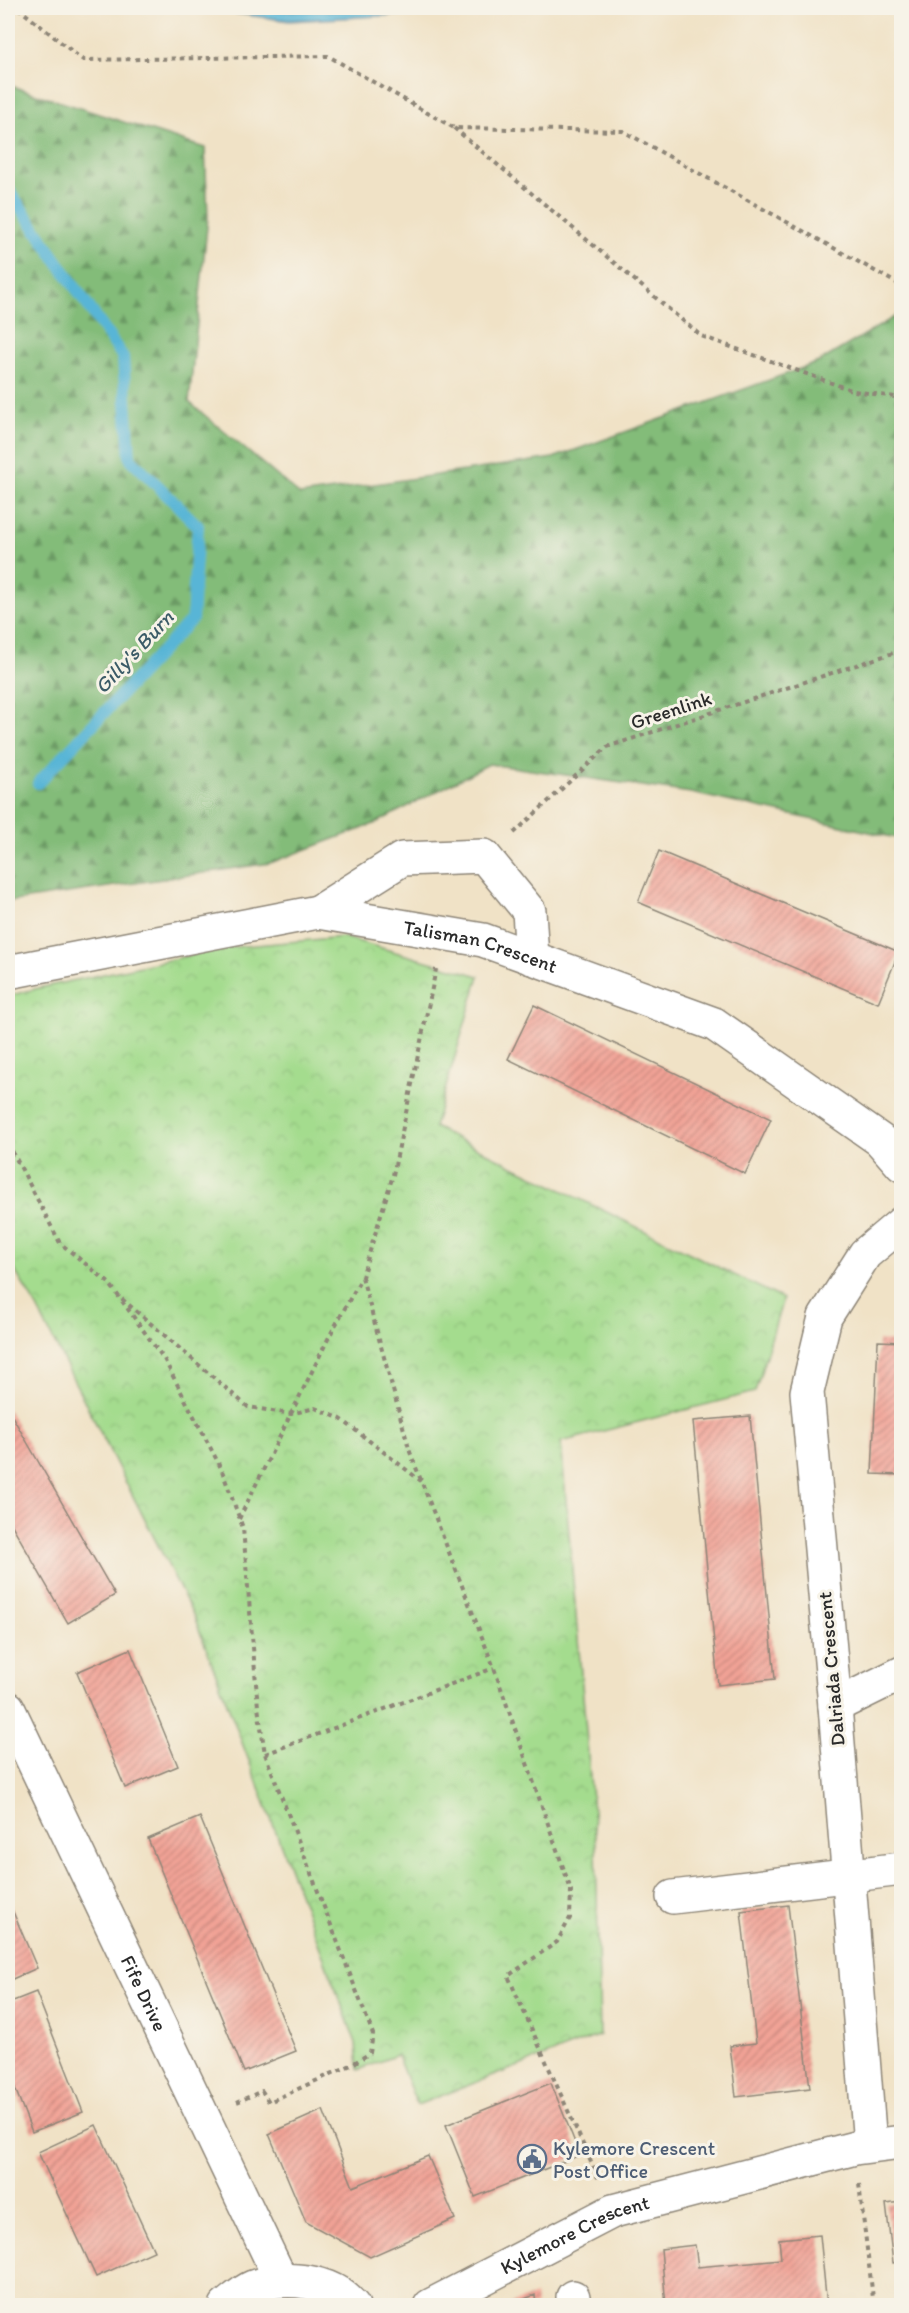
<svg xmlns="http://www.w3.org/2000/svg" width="909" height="2313" viewBox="0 0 909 2313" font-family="Itim,sans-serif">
<defs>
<pattern id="forest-firs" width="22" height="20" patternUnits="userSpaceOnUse" patternTransform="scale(1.5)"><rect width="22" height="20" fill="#83bc79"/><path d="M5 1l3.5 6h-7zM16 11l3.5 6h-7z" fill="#6b9963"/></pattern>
<pattern id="park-crowns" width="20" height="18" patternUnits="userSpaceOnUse" patternTransform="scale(1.5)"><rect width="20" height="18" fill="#a4dc8e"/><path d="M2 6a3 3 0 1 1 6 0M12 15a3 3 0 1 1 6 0" fill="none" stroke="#8dbd7b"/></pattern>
<pattern id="water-rules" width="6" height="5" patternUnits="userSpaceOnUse" patternTransform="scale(1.5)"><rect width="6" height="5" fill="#58b5d6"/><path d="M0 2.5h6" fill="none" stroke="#4993ae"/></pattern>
<pattern id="building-hatch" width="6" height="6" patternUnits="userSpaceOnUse" patternTransform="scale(1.5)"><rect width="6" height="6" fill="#f2a396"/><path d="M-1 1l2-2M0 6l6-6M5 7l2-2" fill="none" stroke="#c4857b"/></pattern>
</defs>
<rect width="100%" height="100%" fill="#f7f3e8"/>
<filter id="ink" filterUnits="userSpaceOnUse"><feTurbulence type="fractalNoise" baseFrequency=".0167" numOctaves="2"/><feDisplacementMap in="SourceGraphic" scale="12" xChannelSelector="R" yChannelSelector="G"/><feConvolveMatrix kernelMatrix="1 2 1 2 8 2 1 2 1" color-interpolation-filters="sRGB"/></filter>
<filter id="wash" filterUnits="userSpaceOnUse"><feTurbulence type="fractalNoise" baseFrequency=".008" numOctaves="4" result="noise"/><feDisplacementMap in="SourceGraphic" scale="24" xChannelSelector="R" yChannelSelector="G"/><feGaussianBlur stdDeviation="1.35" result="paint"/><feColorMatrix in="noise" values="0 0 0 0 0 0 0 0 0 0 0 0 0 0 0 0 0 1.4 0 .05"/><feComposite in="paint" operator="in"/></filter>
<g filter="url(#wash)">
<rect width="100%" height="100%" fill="#f0e2c6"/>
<path fill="url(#forest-firs)" stroke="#577452" stroke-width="1.5" d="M8 85 205 148 208 217 189 402 300 495 553 458 819 362 901 313V839L691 793 489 764 374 824 270 863 8 902Z"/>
<path fill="url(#park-crowns)" stroke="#68845c" stroke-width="1.5" d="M343 937 479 976 434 1127 783 1299 755 1392 561 1442 596 1846 600 2035 417 2105 397 2055 358 2070 356 2043 194 1616 36 1306 8 1259V996L39 988 224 948Z"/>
<path fill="url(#water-rules)" stroke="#427080" stroke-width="1.5" d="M198 8H489L450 12 289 21Z"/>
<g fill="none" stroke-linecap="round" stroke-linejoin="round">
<path stroke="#58b5d6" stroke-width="12" d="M8 189 123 357 130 458 198 526 192 619 38 783"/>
</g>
<g id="blocks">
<path fill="url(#building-hatch)" d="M659 851 899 952 878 1003 638 902Z
M534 1005 771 1119 745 1174 508 1059Z
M878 1341 902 1342V1475L872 1474Z
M8 1409 115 1595 68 1623 8 1518Z
M750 1416 775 1679 718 1685 693 1421Z
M130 1649 178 1766 125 1788 77 1672Z
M902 1756V1790H900L896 1757Z
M200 1817 296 2051 244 2072 148 1839Z
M8 1900 37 1968 8 1981Z
M788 1905 810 2088 736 2097 730 2046 756 2043 741 1911Z
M36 1992 83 2112 32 2132 8 2070V2003Z
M551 2083 580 2155 475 2197 446 2125Z
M323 2110 353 2187 428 2156 455 2219 370 2257 306 2222 269 2134Z
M96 2125 154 2251 96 2277 38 2152Z
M902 2202V2262L893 2263 886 2204Z
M820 2235 827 2306H666L661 2249 695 2245 698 2267 781 2259 779 2239Z
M535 2295 536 2306H508V2305Z"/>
</g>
</g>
<g filter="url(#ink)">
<use href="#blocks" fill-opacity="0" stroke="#8e8678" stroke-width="1.5"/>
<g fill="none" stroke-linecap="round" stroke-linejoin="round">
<g stroke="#8e8678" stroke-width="36">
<g id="minor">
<path d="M318 912 402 859 484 856 529 911 532 958"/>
<path id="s1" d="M8 972 318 912 483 940 714 1024 880 1140 902 1165"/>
<path d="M835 1706 902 1673"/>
<path id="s2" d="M8 1708 281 2280"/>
<path d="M673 1897 902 1869"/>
<path d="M870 2145 835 1706 807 1392 825 1317 865 1254 902 1223"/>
<path d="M573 2297 574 2306"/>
<path d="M226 2306C234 2300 243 2291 253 2287 284 2275 330 2279 353 2306"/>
<path id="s3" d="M430 2306 613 2211 855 2148 902 2142"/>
</g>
</g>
<path stroke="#8e8678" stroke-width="4" stroke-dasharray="4.5 4.5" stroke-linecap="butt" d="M18 8 83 60 328 56 454 128 623 131 902 286
M454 128 701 336 854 391 902 398
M514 833 607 747 902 650
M8 1143 60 1243 109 1283 164 1359 221 1468 243 1528 258 1707 265 1754 373 2034 370 2053 351 2065 269 2102 262 2091 237 2102
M362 1277 410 1452 494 1668 571 1890 570 1918 557 1942 508 1976 598 2178
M122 1299 248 1407 291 1414 315 1408 341 1419 421 1481
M239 1519 329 1337 362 1277 393 1175 436 969
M265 1754 494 1668
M859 2184 874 2306"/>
<use href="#minor" stroke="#fff" stroke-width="33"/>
</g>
</g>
<defs>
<g id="civic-ring" transform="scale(1.5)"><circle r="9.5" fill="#f7f3e8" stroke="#5c6f8a" stroke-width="1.5"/><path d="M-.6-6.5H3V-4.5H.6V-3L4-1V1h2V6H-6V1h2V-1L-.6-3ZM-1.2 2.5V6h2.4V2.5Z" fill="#5c6f8a"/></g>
</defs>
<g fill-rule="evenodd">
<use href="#civic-ring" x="532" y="2159"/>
</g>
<g text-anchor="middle" stroke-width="6" stroke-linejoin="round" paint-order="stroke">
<g font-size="20" fill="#2b2b2b" stroke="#f7f3e8">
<text transform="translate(671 710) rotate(-18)" y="7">Greenlink</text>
<text dy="7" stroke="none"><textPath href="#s1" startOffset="482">Talisman Crescent</textPath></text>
<text transform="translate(831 1669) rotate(-95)" y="7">Dalriada Crescent</text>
<text dy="7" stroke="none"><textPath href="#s2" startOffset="316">Fife Drive</textPath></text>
<text dy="7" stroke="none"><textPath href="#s3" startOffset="162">Kylemore Crescent</textPath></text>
</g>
<g font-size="20" fill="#4e5e75" stroke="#f7f3e8" text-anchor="start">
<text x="553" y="2155">Kylemore Crescent<tspan x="553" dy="23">Post Office</tspan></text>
</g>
<g font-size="21" font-style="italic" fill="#3b5b67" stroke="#f7f3e8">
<text transform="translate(134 652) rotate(-47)" y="7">Gilly's Burn</text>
</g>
</g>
<rect width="909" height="2313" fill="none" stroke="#f7f3e8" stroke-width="30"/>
</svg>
